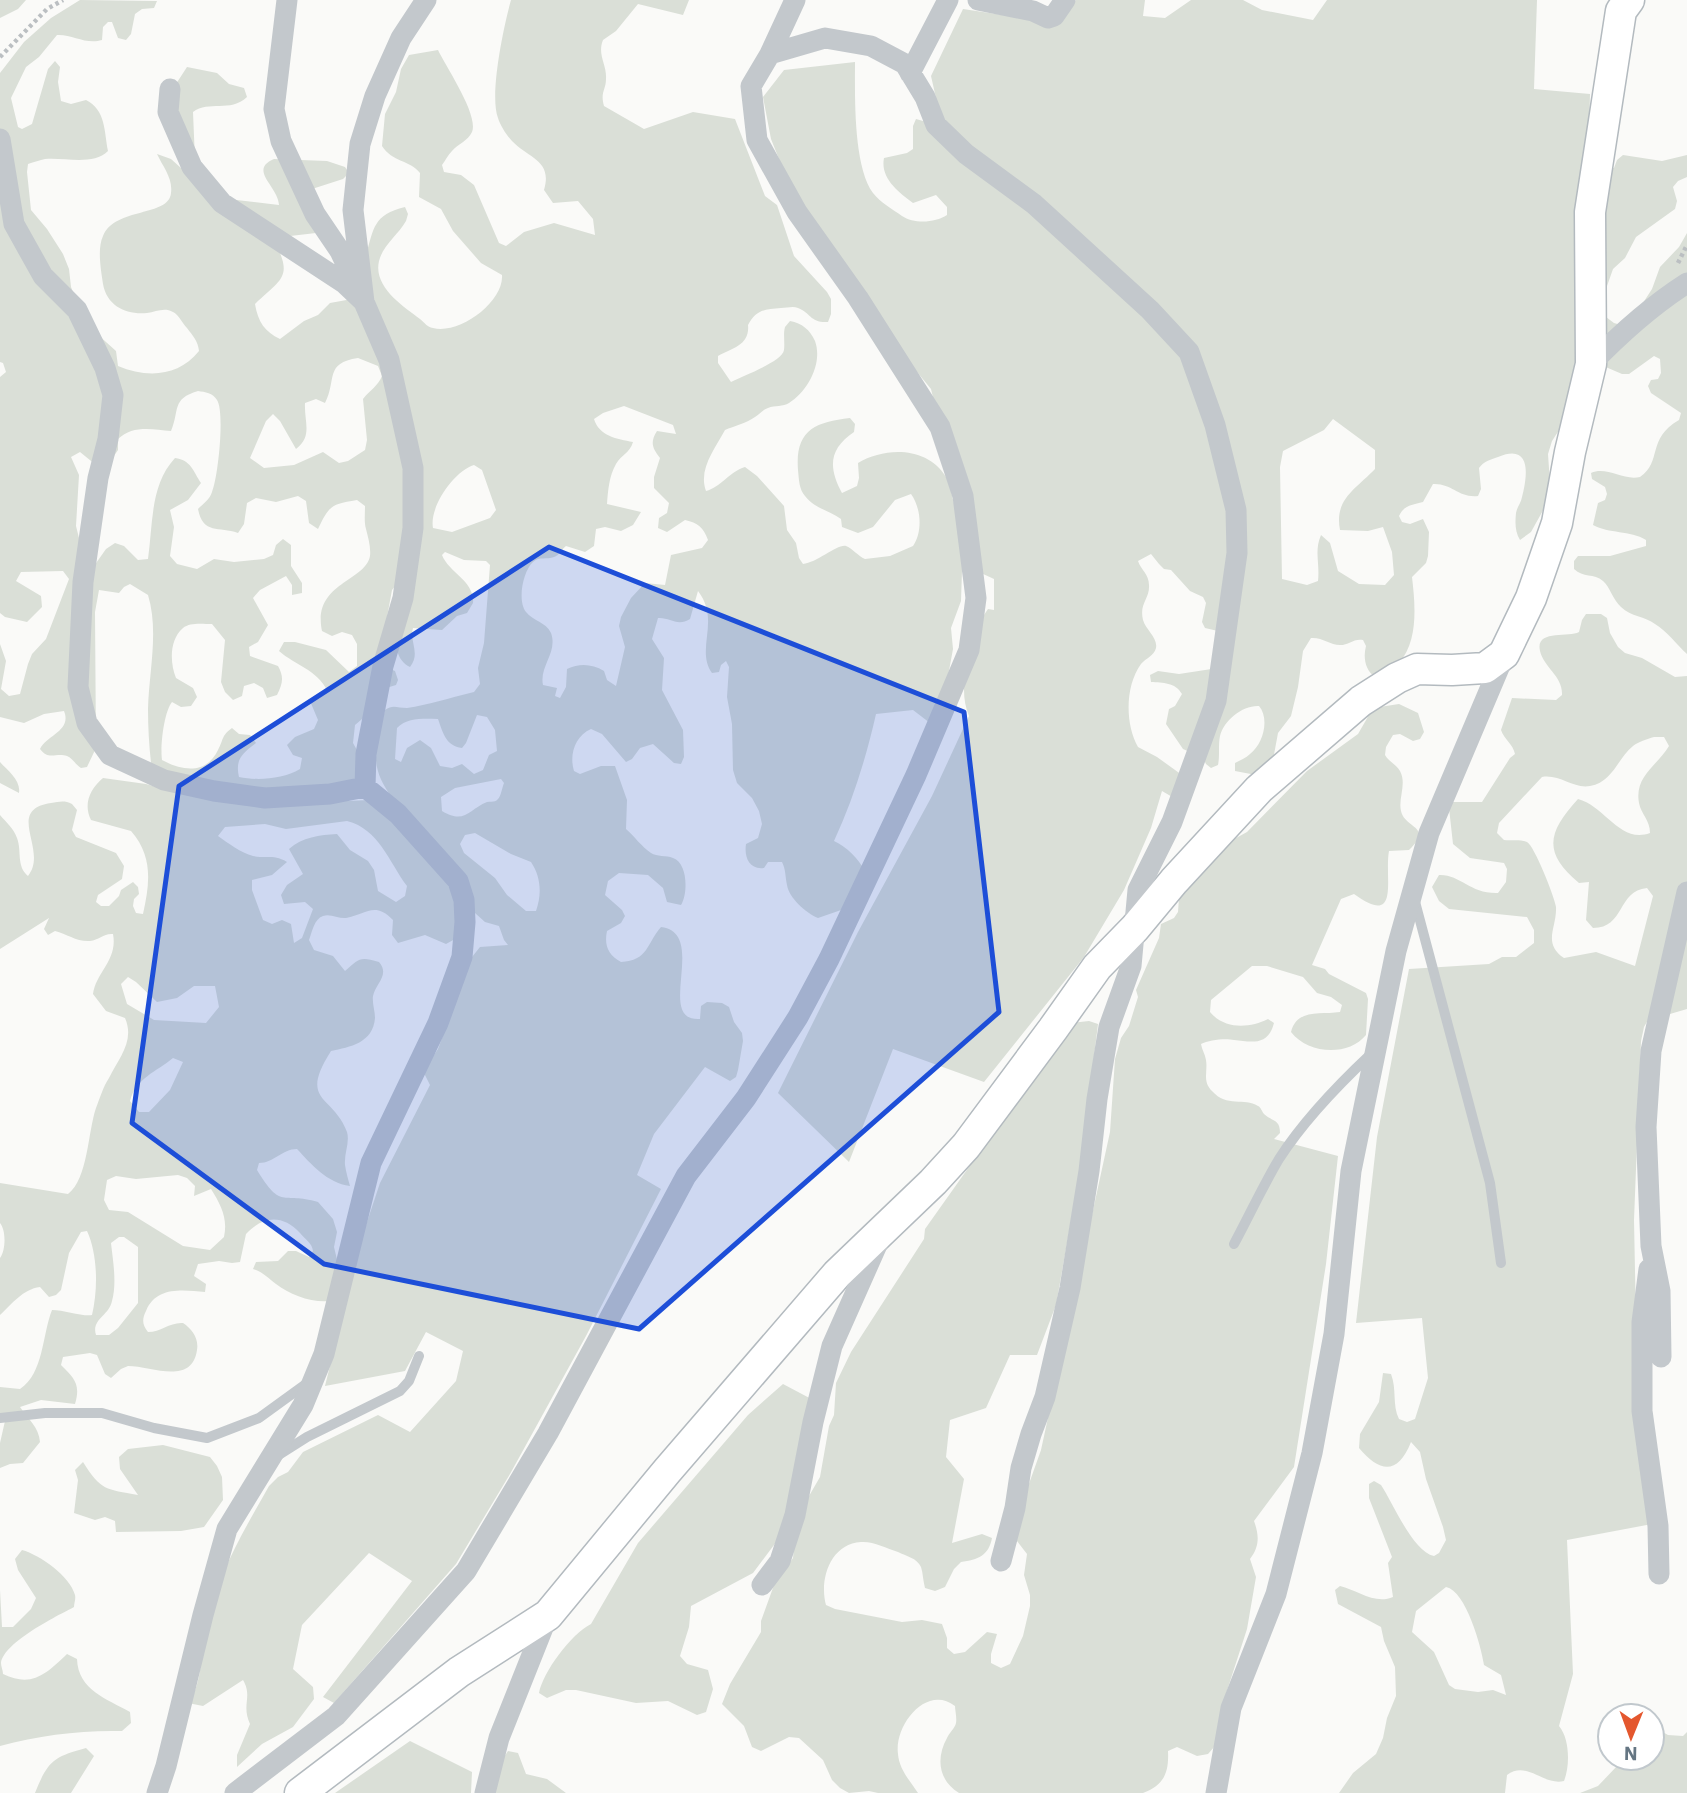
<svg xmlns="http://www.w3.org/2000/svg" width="1687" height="1793" viewBox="0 0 1687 1793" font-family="'IBM Plex Sans',sans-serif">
<rect width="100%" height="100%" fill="#fafaf8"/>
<path fill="#dadfd7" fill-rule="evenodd" d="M0 0H26L18 9 0 18Z
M80 0 157 1 154 8 142 9 135 14 131 34 126 40 118 38 112 22H108L103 27 102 40C86 45 72 34 57 35L39 57 26 67 11 98 18 127 22 129 32 124 48 69 55 61 60 67 58 82 61 101 71 104 86 100C106 110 104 131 108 151 93 166 64 157 45 159 40 160 34 162 28 164L27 172 31 210 47 229 63 254 69 269 71 287 86 324 116 351 118 366C147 378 178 377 199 351 198 341 193 336 187 328 182 323 179 315 173 312 164 307 156 312 147 313 126 315 107 306 103 284 101 270 97 249 103 236 115 207 169 217 171 193 173 178 163 167 157 154L171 159 181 168 174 87 187 67 217 73 229 84 244 88 247 97C230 113 209 100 193 112L195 160 228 199 279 205C278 186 248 170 274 159L327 161 345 167 349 173 343 179 312 189 316 233 273 238C293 277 284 277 255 304 258 322 265 332 280 339L304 321 318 315 330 303 352 299C357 284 362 270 366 255 374 228 373 215 405 207L408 214 406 221C398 235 383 245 379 261 373 287 403 306 420 319 425 323 427 327 433 328 459 335 504 302 502 275L481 263 453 231 441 209 419 197 420 173C410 160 392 162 382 146L385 114 396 92 401 69 409 55 438 50C446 67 479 115 472 132 468 141 458 144 452 151 448 155 445 161 442 165L444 172 461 175 474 185 499 243 506 246 524 232 554 223 595 235 593 219 578 201 553 203 544 190C553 160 528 158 512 141 507 136 500 125 498 118 489 95 504 25 511 0H689L683 15 638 4 616 31 603 40C597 55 607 64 606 79 606 90 600 92 604 106L644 129 693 112 735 119 765 196 777 205 794 256 827 292 831 299V314L828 322C810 323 811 313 798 308 793 306 787 308 781 308 765 309 756 310 748 325 750 345 733 348 718 356V363L731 382C742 376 782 362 784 350 785 342 783 334 785 327L790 321C802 323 810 330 815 341 823 363 808 391 789 403 783 407 775 405 768 408 762 410 760 414 755 417 747 423 734 426 725 430 715 449 698 469 706 491 721 487 729 472 745 467L757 476 784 506 787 530 796 543 799 558 803 564C817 563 837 544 846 546 852 548 858 556 865 559L890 556 913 546C923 531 921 508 911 494L895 500 873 527 858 533 842 527 841 519C829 510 815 509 805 496 799 489 799 480 798 470 795 431 814 422 850 418L855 424 854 432C829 449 828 467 842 493L857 486 859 478 858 463C885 447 927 446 946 477 951 485 951 494 954 503 955 508 959 513 962 517L931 389 895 345 795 199 771 139 763 97 784 70 855 62C855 95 853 166 873 193 880 202 892 209 902 216 914 224 935 223 947 215V207L936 195 913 203C898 192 880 178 884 158L907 153 913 149V126L916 119 923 121 936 98 931 76 963 9 1055 23 1076 0H1145L1143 16 1165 18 1191 0H1243L1262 10 1313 20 1327 0H1537L1534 89 1590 94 1588 168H1614L1617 160 1623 155 1662 161 1687 155V177L1678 181 1673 187 1677 201 1675 209 1636 237 1625 258 1613 269 1600 306 1602 314 1614 323 1621 325 1639 309 1652 289 1660 267 1679 247 1687 233V654C1677 645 1667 631 1655 624 1645 616 1631 617 1621 607 1613 600 1610 587 1603 581 1594 573 1583 578 1574 569V561L1578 556H1610L1646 546V540C1630 530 1609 534 1593 525L1598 503 1605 500 1607 494 1605 487 1592 479 1591 473C1607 466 1623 481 1640 477 1663 461 1646 439 1679 420L1681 413 1651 393 1648 386 1651 380 1658 379 1661 373 1660 359 1654 356 1629 374H1622L1601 365 1552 441 1548 454 1550 483 1546 505 1531 532 1520 540C1515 532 1515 523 1516 513 1517 507 1521 503 1522 497 1528 474 1531 443 1498 457 1490 460 1484 461 1479 468L1481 489 1478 496C1458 498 1452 483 1433 484L1423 502C1412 505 1404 505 1399 516L1402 522 1410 524 1423 519 1429 532 1428 556 1426 563 1412 577C1415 603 1419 641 1399 663 1393 668 1382 673 1375 677 1365 670 1363 657 1366 646L1363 640C1354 638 1349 645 1340 645 1330 645 1322 637 1311 638L1303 651 1298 687 1291 716 1278 733 1273 760 1256 775 1235 771V763C1240 760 1246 758 1250 754 1263 744 1270 719 1259 706 1243 705 1224 720 1220 736 1218 745 1220 756 1218 765L1211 768 1206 764 1203 758 1183 749 1166 724 1169 709 1175 706 1182 694C1175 682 1163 683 1151 682L1150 675 1158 671 1179 674 1218 668V631L1205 628 1202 622 1206 603 1203 597 1190 591 1171 570 1164 569 1159 564 1151 554 1138 561C1141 570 1149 574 1149 585 1150 599 1139 603 1143 620 1146 630 1158 638 1156 648 1154 656 1146 658 1141 664 1125 686 1125 724 1138 747L1157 757 1182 775 1174 798 1162 791 1151 828 1124 890 1084 957 984 1082 893 1049 849 1162 778 1093 858 932 932 796 969 716C955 683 974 646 984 615L988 609 994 610V579L981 573 962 571 961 601 951 628 953 649 946 687 930 723 913 710 876 714C866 758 853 800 834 841 847 847 858 858 865 871L844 909 818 918C806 913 789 898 787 885 785 876 786 870 782 862H768L764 868C749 870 744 857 746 844L758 838 762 824 759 811 752 798 737 783 733 770 732 724 727 697 729 667 726 661 721 665 719 672 712 673C695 649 721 621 698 591L690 619C677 627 670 617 658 618L652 639 664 658 662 690 683 730 684 757 681 764 674 763 653 744 640 748 632 759 626 762 602 734 591 729C575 736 569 755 574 771L580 774 601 766H615L627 800 626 829C634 836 642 847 651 853 657 857 666 855 673 858 688 863 688 894 681 905L667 902 663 888 648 875 619 873 608 881 605 895 622 910 625 916 621 923 607 931C604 945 608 955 621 962 648 961 647 943 661 927 709 933 654 1022 700 1019L701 1006 707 1002 722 1003 729 1007 734 1022 742 1033 743 1041 738 1070 736 1077 730 1081 705 1067 654 1134 637 1175 661 1189 586 1336 510 1474 456 1564 334 1703 323 1697 412 1581 369 1553 302 1625 293 1669 313 1687 314 1699 293 1727 262 1744 237 1767V1755L250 1724C241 1704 253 1697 243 1680L203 1706 188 1703C204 1682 200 1650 206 1624 219 1572 243 1532 269 1486L278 1477 288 1472 303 1452 378 1415 410 1432 456 1381 463 1351 426 1332 405 1371 325 1386 362 1237 380 1183 430 1085 423 1071 438 1049 472 957 480 947 508 945 504 940 499 926 485 922 475 913 455 939 446 944 425 935 398 943 392 935 393 920C375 901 366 914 346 918 339 919 330 913 323 916 314 919 312 932 309 940L314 950 333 956 345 971C359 959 359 956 379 962 390 975 376 983 373 996 372 1003 375 1011 375 1018 373 1043 350 1047 331 1051 298 1103 333 1094 347 1132 350 1143 344 1153 345 1165 346 1172 348 1179 350 1186 327 1183 311 1164 297 1149 282 1149 274 1163 259 1163L257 1170C282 1211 281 1191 318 1202L333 1219 337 1232 334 1247 339 1268 330 1301C312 1303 290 1295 276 1284 268 1278 263 1272 253 1269L256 1262 278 1261 288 1251H296L309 1257 313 1251C312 1243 306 1240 300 1233 283 1215 264 1215 246 1234L240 1262 232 1263 219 1261 198 1264 194 1276 206 1284 205 1292C183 1290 156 1286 146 1311 142 1319 142 1325 148 1332 161 1332 170 1322 183 1323 192 1329 199 1338 197 1350 192 1386 151 1366 128 1366L121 1369 111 1378 105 1374 97 1355 90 1353 63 1357 61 1365C74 1378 81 1384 75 1404L41 1400 20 1407C28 1419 39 1427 40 1442L23 1463 10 1464 0 1468V1443L5 1421 0 1418V1387L20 1389C44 1373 42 1335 52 1310 64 1310 84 1317 92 1315 98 1290 98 1255 87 1231L81 1232 69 1253 61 1290 56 1295 49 1297 40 1287C23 1289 12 1304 0 1315V1258C6 1250 6 1230 0 1223V1183L68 1194C88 1179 88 1131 96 1108 100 1098 103 1087 109 1078 119 1058 135 1041 125 1018L106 1011 93 994C96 972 118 960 113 934 104 933 99 940 90 941 77 942 67 934 55 931L48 935 44 929 49 918 0 949V815C6 822 14 829 17 838 22 851 16 866 28 876 49 850 4 810 51 803 59 802 64 800 72 804L77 810 72 830 76 837 116 853 124 866 122 879 98 895 96 902 101 906H109L119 896 121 890 133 882 138 887 139 894 134 899 133 906 136 913 143 914C150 883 153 856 131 831L91 820C83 804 90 789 103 778L146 784 174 792 163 771 151 763C149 745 148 727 148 709 149 672 159 631 148 595L130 584 124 587 119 593 99 590 95 612 96 748 87 767 81 768C76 765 72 758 67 756 56 752 49 761 40 749 47 735 72 731 64 711L44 714 24 723 0 717V644L6 661 1 689 9 696 20 694 28 664 32 654 46 639 69 579 63 571 21 572 16 581 41 596 42 607 27 622 5 617 0 613V377L6 372 3 363 0 362V73L24 42 51 18ZM358 358 378 366 382 376C378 386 370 390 363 399L367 440 365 450 348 461 339 463 323 452 294 465 264 468 250 458 266 421 273 414 280 421 296 449C313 436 304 422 305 403L316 399 325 403C337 380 324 363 358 358ZM198 391C205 392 213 393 217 400 225 412 218 478 212 492 210 499 203 504 198 509 203 535 219 526 238 533L244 524 247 503 256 498 276 502 298 496 306 501 309 523 318 529C329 506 331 504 357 500L365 506C365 514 364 522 366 529 368 537 371 547 370 556 365 582 312 583 322 631L332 636 342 632 352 635 357 644V666L349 672 326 650 295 642H284L279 651C295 665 317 670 327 690L310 701 318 720 314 729 295 737 287 745 293 755 302 758 300 769C283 779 258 781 239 777 235 759 242 754 256 743L250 735 239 734 232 728C221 736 224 739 218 750 206 775 182 771 162 760 160 746 164 712 172 702L181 707 191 706 197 697 193 688 176 678C170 663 169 640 183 628 190 622 203 624 212 624L225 640 221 682 225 692 233 700 242 696 244 686 254 683 263 688 267 698 277 695C283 683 284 677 278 666L250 656 249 647 258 642 268 625 253 598 260 590 286 576 292 585V595L302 593V583L291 566V545L283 539 276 545 273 555 264 559 234 562 214 559 197 569 177 564 170 556 174 527 170 510 188 500 201 483C193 471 191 460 175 458 150 485 153 524 148 559L138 560 124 546 115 543 106 549 94 566 80 542 76 526 79 475 71 457 80 452 96 465 107 466 118 450V439C132 425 152 429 171 431 180 410 171 399 198 391ZM624 406 673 425 676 434 657 431C650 442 652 448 660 458L654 477V488L669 503 667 513 659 518 658 528 667 532 685 520C698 523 703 527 708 540L702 548 671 555 665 585 645 583 631 598 621 617 619 626 625 647 616 686 607 680 604 671C592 664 580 663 567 669L566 687 560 698 555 696 557 688 543 685C539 666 558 653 551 633 546 622 533 621 526 612 517 601 523 571 533 562 539 556 547 560 554 557 559 556 562 549 566 546L585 552 594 546 596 529 605 527 621 531 633 525 641 512 607 504C608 491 609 476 616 464 621 455 630 453 633 442 617 439 599 436 594 419L603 413ZM1333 419 1375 450V469C1356 489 1334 499 1340 530L1368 531 1383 527 1392 552 1394 575 1385 585 1359 584 1338 571 1330 543 1321 535C1314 551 1320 563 1318 581L1307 585 1282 579 1280 467 1283 451 1324 430ZM474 465 482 470 496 510 490 518 452 532 433 528C429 507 454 471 474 465ZM445 552 464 560 486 561 490 565 484 643 478 668 480 684 474 692 470 693C449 698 428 705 407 708 397 708 393 704 385 710 376 748 367 764 393 799L347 801 360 783 358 752 353 743 355 725 362 719 386 688 396 685 398 680 395 671 390 669 385 628 392 590 396 585C395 606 387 658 410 667 421 653 409 642 413 628L442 630 457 616 467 613 473 603C475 581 449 573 442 555ZM477 715 487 717 495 730 497 751 489 755 483 770 474 774 462 764 452 768 440 766 431 748 420 740 407 748 401 762 395 759 397 728C408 717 424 719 438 719 443 733 446 746 462 748L466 743ZM501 779 504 783C502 788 501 796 498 799 495 803 492 801 487 802 469 809 465 825 442 811L441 797 455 788ZM347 821C379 829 389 862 407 886L405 896 396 902 378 891 374 870 368 861 350 850 337 834C320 835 302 837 289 849L303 874 287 885 281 895 284 904 305 902 313 909 302 938 294 943 291 924 282 920 272 924 263 920 252 890V880L272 875 287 862C273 854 267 859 253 856 241 853 228 843 218 836L225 827 265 824 286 829ZM475 833 511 854 531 862C541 877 542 894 536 911H526L507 895 495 878 464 853 460 844 465 835ZM128 977 136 982 157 1002 177 998 194 986H215L219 1007 206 1023 154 1020 127 1004 121 984ZM173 1058 183 1062 170 1090 149 1112H139L130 1101C136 1078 156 1072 173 1058ZM178 1175 187 1178 195 1186 194 1196 211 1189C221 1205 228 1218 224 1237L210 1250 183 1246 128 1212 109 1210 104 1200 107 1180 116 1176 136 1179ZM119 1237H124L138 1247V1303L118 1328 109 1335H96C91 1319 109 1316 112 1301 117 1283 113 1261 111 1243Z
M1586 614H1601L1607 618 1610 633 1618 647 1625 653 1642 658 1675 677 1687 676V1009L1670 1014 1652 1013 1644 1027 1641 1041 1634 1220 1637 1373 1652 1524 1567 1540 1573 1674 1559 1726C1570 1739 1570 1766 1564 1781 1543 1786 1527 1760 1507 1775L1505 1793H1339L1353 1773 1376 1754 1383 1738 1387 1718 1396 1696 1395 1667 1384 1641 1381 1627 1338 1604 1335 1590 1340 1586C1357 1590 1375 1605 1393 1597L1388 1563 1392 1557 1369 1498V1484L1374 1481 1381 1485C1393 1503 1413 1552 1434 1556L1439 1553 1446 1540 1443 1527 1426 1479 1420 1452 1411 1442C1398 1475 1380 1473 1359 1448L1360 1434 1379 1402 1383 1373 1391 1374C1397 1389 1392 1405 1399 1419L1407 1422 1415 1419 1428 1378 1422 1318 1356 1323 1377 1137 1409 969 1489 964 1502 957H1516L1534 943V930L1527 917 1449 909 1439 901 1432 887 1439 875C1460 874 1470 894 1498 893L1506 882 1507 869 1504 863 1470 858 1453 844 1449 808 1452 802H1482L1510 758 1515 754C1513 744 1504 739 1501 730L1512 698 1556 700 1562 695C1563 676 1544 668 1540 651 1535 629 1568 638 1579 632L1582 620ZM1654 737H1664L1669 746C1658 765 1634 776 1639 803 1641 814 1650 820 1650 833 1620 844 1605 806 1578 799 1548 832 1542 852 1579 883L1589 882 1586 920 1593 928C1625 928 1617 891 1647 888L1653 896 1635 966 1596 952 1564 958C1542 943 1557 928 1556 907 1555 898 1534 845 1527 842 1521 839 1510 841 1504 840L1497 833 1499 823 1542 777C1560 774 1573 789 1590 786 1613 782 1617 759 1633 746 1638 742 1647 739 1654 737ZM1446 1587C1466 1591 1481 1646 1484 1665L1501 1675 1506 1695 1493 1690 1478 1692 1455 1689 1449 1685 1434 1652 1412 1632 1416 1611Z
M1399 704 1418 713 1424 732 1420 739 1413 741 1400 734 1393 735 1386 747 1385 755C1389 762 1396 764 1400 771 1407 784 1398 798 1401 811 1405 829 1434 826 1409 850L1389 851C1384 878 1401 928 1354 894L1341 899 1312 965 1325 969 1329 974 1366 993 1368 999 1366 1035C1348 1057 1308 1054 1291 1032 1297 1008 1321 1015 1340 1012L1342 1005 1331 997 1317 993 1303 977 1267 966H1252L1211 1000 1210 1012C1225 1030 1250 1028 1268 1019L1274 1023C1268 1046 1252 1042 1234 1040 1225 1038 1209 1040 1201 1044 1202 1050 1205 1054 1206 1060 1208 1072 1202 1081 1212 1091 1227 1108 1244 1097 1258 1106 1261 1107 1262 1112 1264 1114 1273 1122 1280 1119 1280 1133L1274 1139 1338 1156 1326 1264 1294 1467 1254 1521C1259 1535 1260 1546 1250 1559L1256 1577 1247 1629 1222 1706 1215 1746 1208 1754 1197 1756 1177 1747 1168 1751C1169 1773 1164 1785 1143 1793H959C938 1780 936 1758 947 1738 949 1733 955 1728 956 1723 957 1718 955 1710 955 1706 926 1684 894 1726 898 1754 899 1769 910 1781 918 1793H878L869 1791 849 1793 840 1788 832 1780 823 1760 799 1738 789 1737 761 1751 752 1747 744 1726 722 1704 730 1684 761 1632V1621L774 1585 793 1558 794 1548 783 1533 753 1573 691 1606 689 1627 680 1656 687 1664 708 1670 713 1689 706 1712 697 1715 668 1701 636 1703 576 1690H566L547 1698 539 1693C543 1672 571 1634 591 1624L638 1543 748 1415 783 1384 817 1402 803 1503 809 1496 820 1477 829 1426 834 1415 836 1383 851 1352 924 1239 925 1229 1071 1023 1089 1021 1098 1024 1080 1170 1056 1305 1037 1355H1010L986 1408 950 1420 946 1457 964 1479 952 1543 982 1534 992 1538C989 1555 978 1560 961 1562L954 1569 945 1587 935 1591 925 1588C923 1581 923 1573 921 1567 917 1558 906 1556 898 1552 886 1548 873 1541 861 1542 830 1544 819 1580 826 1605L835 1609 902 1622 922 1620 942 1624 947 1638V1648L954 1654 965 1652 987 1632 997 1634 991 1654V1663L1001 1668 1010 1664 1023 1636 1030 1606V1595L1024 1575 1027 1554 1013 1536 1014 1526 1041 1450 1110 1132 1115 1059 1121 1038 1129 1026 1138 997 1136 990 1159 938 1161 924 1174 918 1178 912 1179 898 1227 843 1247 832 1307 771 1358 734 1373 708Z
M0 762C8 771 21 780 19 793L0 783Z
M163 1445 210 1457 217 1466 222 1477 223 1500 204 1527 181 1531 116 1532 115 1521 105 1517 95 1520 74 1513 78 1480 75 1470 83 1462C101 1491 106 1489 138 1495L120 1469 119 1457 128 1449Z
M22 1550C40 1555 70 1576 75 1595 76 1599 74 1603 74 1607 57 1616 4 1642 1 1663 1 1667 3 1670 3 1674 32 1688 46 1674 67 1654L77 1659C78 1690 107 1699 130 1712L131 1723 122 1731C81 1730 40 1735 0 1746V1590L2 1627H13L31 1609 36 1598 18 1570 15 1559Z
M1652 1726 1668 1735 1683 1736 1687 1732V1793H1580L1598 1786 1618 1765 1639 1762 1642 1758H1652Z
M410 1741 472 1772 471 1793H335Z
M86 1748 94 1756 71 1793H35C48 1761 53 1757 86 1748Z
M508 1751 518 1753 526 1774 547 1779 566 1793H495L502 1760Z"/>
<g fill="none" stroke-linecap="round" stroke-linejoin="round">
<g stroke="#b3babf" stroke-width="33">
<path id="secondary" d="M300 1793 459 1672 548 1615 667 1471 837 1274 933 1182 966 1146 1053 1029 1097 967 1135 928 1174 881 1259 789 1361 701 1397 678 1417 669 1452 670 1485 668 1504 654 1531 598 1557 523 1570 452 1591 364 1590 212 1621 11 1629 0"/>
</g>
<path stroke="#bbbfc2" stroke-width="4.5" stroke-dasharray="3.5 3.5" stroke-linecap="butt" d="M0 57 47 9 63 0
M1678 263 1687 245"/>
<path stroke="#c3c8cc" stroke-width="10" d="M1414 898 1490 1183 1501 1263
M1234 1244C1249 1216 1263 1186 1279 1159 1304 1120 1338 1085 1371 1054
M0 1418 45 1413H102L154 1428 207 1438 259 1418 310 1381
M277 1456 307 1437 400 1391 409 1381 419 1356"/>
<path stroke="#c3c8cc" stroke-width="21" d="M287 0 274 109 281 141 315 214 340 251 364 302 353 210 360 144 375 96 401 38 426 0
M978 0 1033 11 1048 18 1054 16 1065 0
M770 54 795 0
M910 73 948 0
M170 89 168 112 192 167 222 203 344 283 364 302 389 360 413 468V528L403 598 383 666 366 754 365 787
M0 139 14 224 43 276 77 310 105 368 113 395 108 439 98 478 83 582 78 687 87 723 110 755 164 780 214 791 265 798 330 794 365 787 398 814 458 881 464 900 465 922 462 957 438 1023 371 1163 324 1354 303 1405 227 1529 203 1615 166 1766 157 1793
M1591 364C1621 333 1651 306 1687 283
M1649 1269 1642 1322V1411L1658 1526 1659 1574
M1661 1357 1660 1291 1651 1246 1646 1127 1651 1051 1687 892
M762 1585 780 1561 795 1515 813 1422 832 1346 880 1238
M235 1793 336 1716 466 1571 548 1433 686 1176 746 1098 798 1017 829 959 916 775 969 650 976 598 963 496 940 427 858 298 797 212 757 140 751 86 770 54 825 38 871 46 905 64 925 97 936 125 966 154 1034 204 1150 310 1189 352 1215 425 1236 510 1237 553 1216 701 1172 822 1138 890 1131 966 1109 1027 1097 1099 1089 1171 1070 1288 1045 1397 1031 1434 1021 1468 1015 1508 1001 1561
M485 1793 499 1738 548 1615
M1216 1793 1231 1708 1276 1594 1312 1453 1334 1334 1351 1171 1396 951 1429 833 1504 656"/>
<use href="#secondary" stroke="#fff" stroke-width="30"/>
</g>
<path fill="#1d4ed8" fill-opacity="0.2" stroke="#1d4ed8" stroke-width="5" stroke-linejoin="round" d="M549 547 964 712 999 1012 639 1329 324 1264 132 1123 179 786Z"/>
<g transform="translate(1631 1737) rotate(181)"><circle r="33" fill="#ffffff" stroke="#c1c8cd" stroke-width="2"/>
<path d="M0-5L12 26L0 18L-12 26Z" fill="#e4572e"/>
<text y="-10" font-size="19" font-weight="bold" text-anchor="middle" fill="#657683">N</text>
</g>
</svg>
